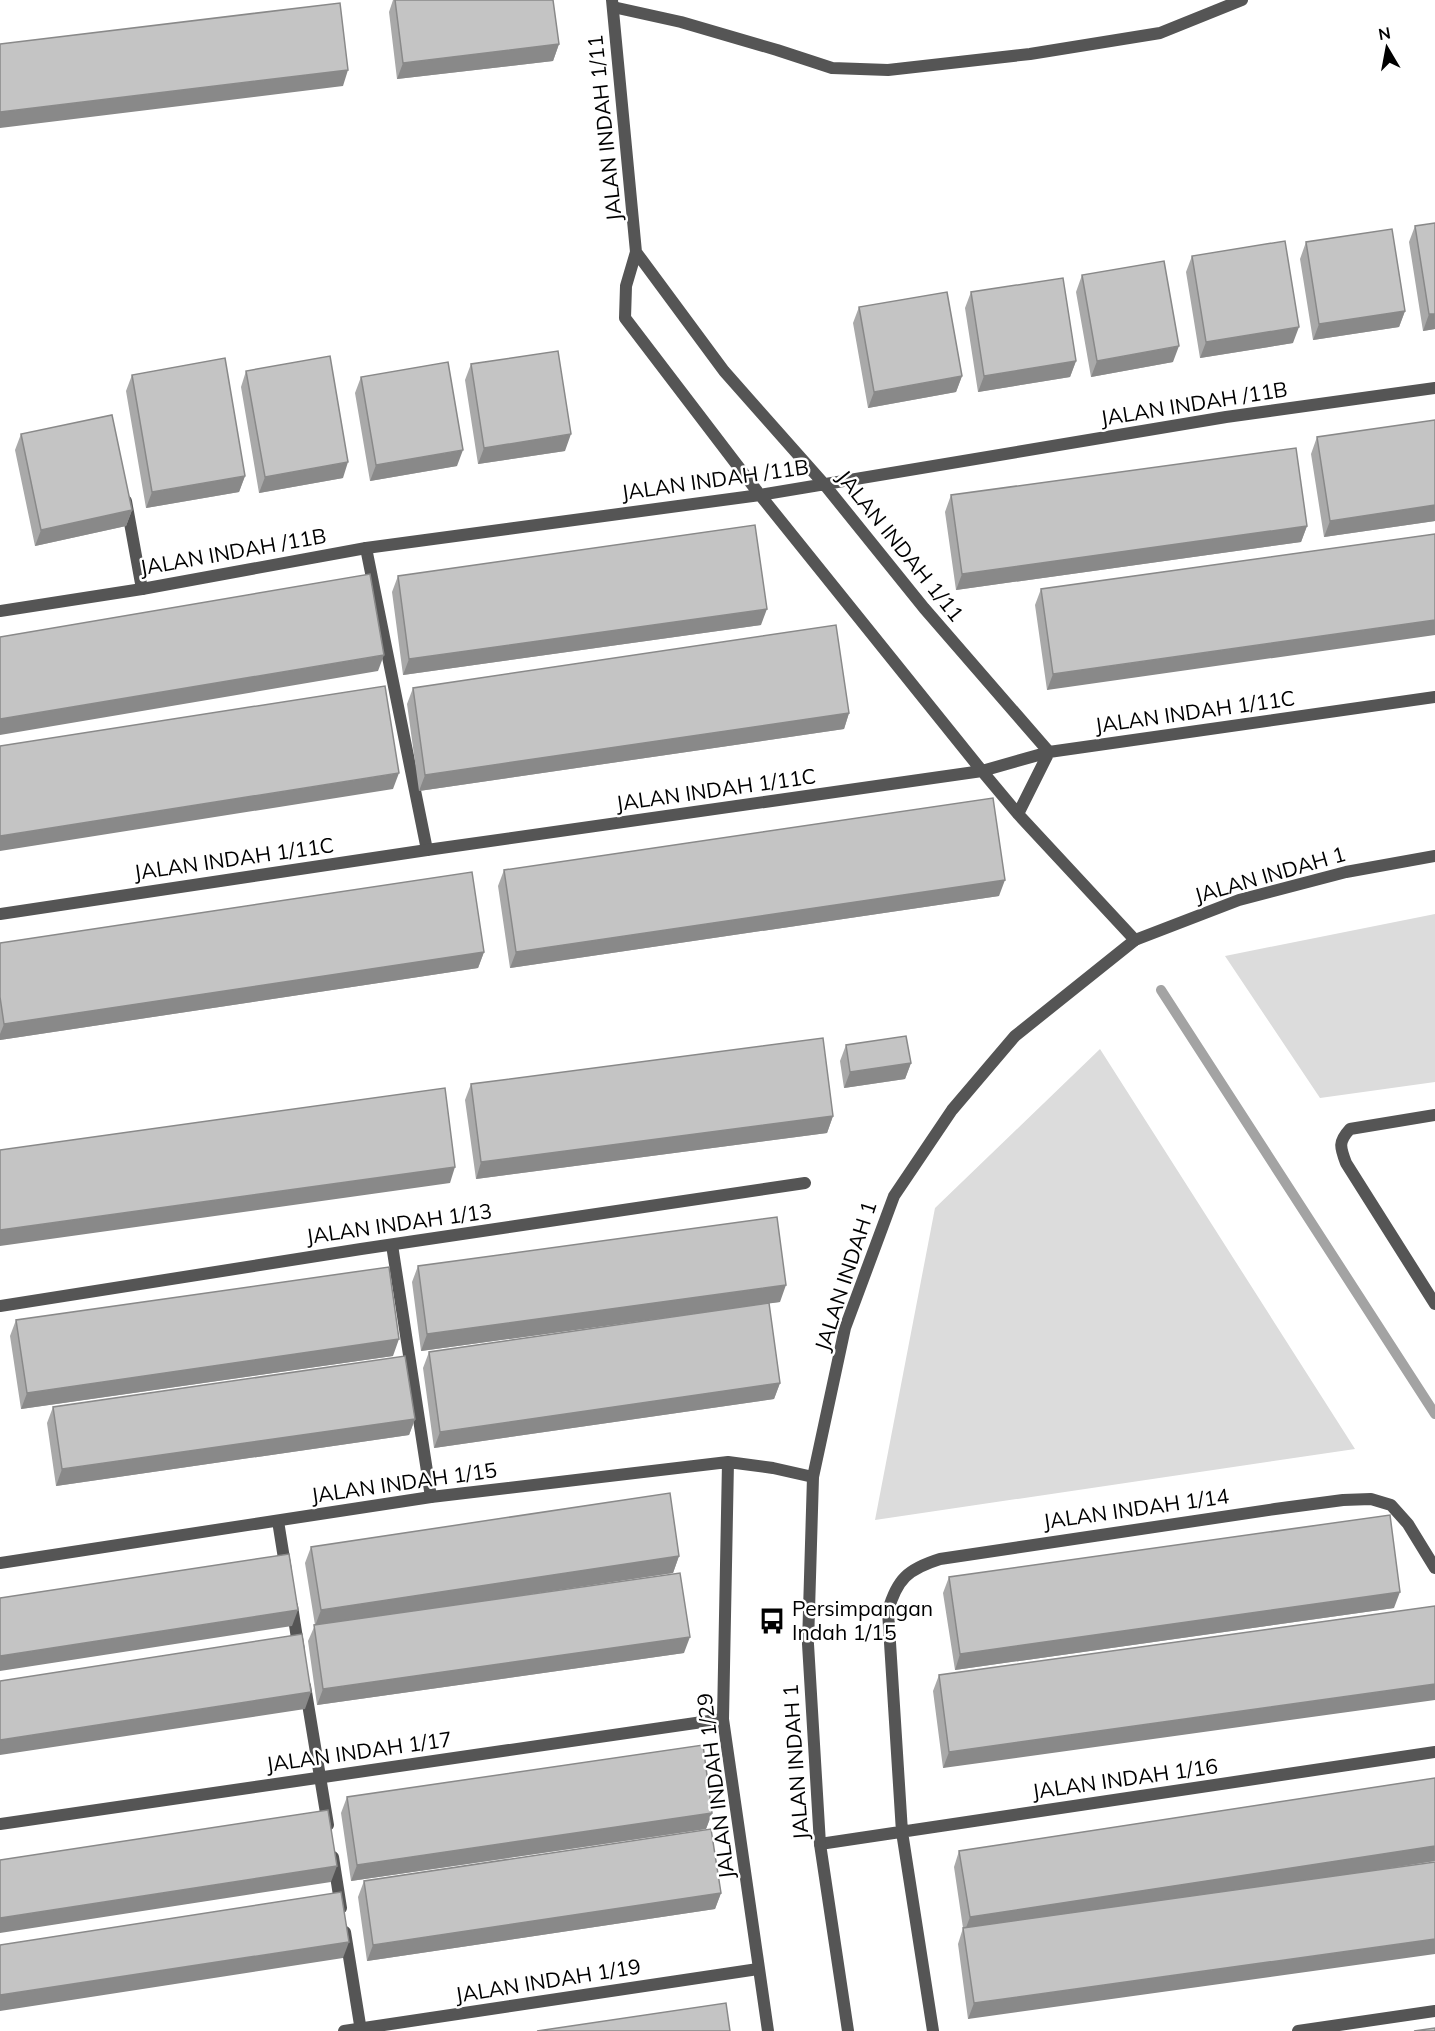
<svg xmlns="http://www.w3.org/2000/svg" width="1435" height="2031" viewBox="0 0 1435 2031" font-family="Mulish,sans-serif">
<rect width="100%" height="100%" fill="#fff"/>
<path fill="#dcdcdc" d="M1435 914V1082L1320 1098 1225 956Z
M1100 1049 1355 1449 875 1520 935 1208Z"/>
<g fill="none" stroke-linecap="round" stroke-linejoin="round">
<path stroke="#a3a3a3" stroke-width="10" d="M1161 990 1435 1414"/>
<path stroke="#555" stroke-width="12" d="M613 7 681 22 777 50 832 68 888 70 1030 54 1160 33 1242 0
M126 501 142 589
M366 548 427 850
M392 1245 431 1497
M278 1521 286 1571
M292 1606 299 1651
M305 1686 328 1825
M333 1857 341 1908
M345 1932 361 2031"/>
<path stroke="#555" stroke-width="12" d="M612 0 636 252 626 286 625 318 760 495 982 771 1018 814 1135 940
M636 252 724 371 824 484 924 608 1049 752 1018 814
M0 611 142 589 366 548 760 495 1226 417 1435 388
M0 914 427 850 982 771 1049 752 1435 697
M1435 1115 1350 1129C1338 1142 1340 1147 1346 1163L1435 1304
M0 1306 361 1249 805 1183
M728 1462 723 1719 768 2031
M0 1563 431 1497 728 1462 773 1468 813 1477
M0 1824 723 1719
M820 1844 1435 1752
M344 2031 758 1969
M933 2031 902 1832 888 1611C897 1579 908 1569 940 1559L1275 1509 1343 1500 1371 1499 1391 1505 1408 1524 1435 1568
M1298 2031 1435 2011"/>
<path stroke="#555" stroke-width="12" d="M848 2031 820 1844 808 1644 813 1477 845 1328 894 1196 952 1110 1015 1036 1135 940 1239 900 1346 872 1435 856"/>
</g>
<path fill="#a9a9a9" d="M393 0H553L559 44 553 61 397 79 389 12Z
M1415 226 1435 329 1423 331 1409 242Z
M1306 242 1405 311 1399 327 1313 340 1300 259Z
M1192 256 1293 343 1200 358 1186 272Z
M1082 275 1173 362 1091 377 1076 292Z
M971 292 1076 361 1070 377 978 392 965 308Z
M859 307 962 376 956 392 868 408 853 323Z
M471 364 565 451 478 464 465 380Z
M246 371 343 478 259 493 241 387Z
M132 375 245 476 239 492 146 508 126 391Z
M361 377 457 466 370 481 355 393Z
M1435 420V521L1324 537 1311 454 1317 437Z
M21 434 132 510 126 526 35 546 15 450Z
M951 495 1307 526 1301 542 956 590 945 512Z
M1435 534 1047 690 1035 605 1041 589Z
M398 576 761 625 403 675 392 592Z
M413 688 849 713 844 729 419 791 407 704Z
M504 870 999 896 510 968 498 886Z
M0 943 484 952 478 968 0 1040Z
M846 1045 911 1063 905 1079 844 1088 840 1061Z
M471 1084 833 1116 827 1133 476 1179 465 1100Z
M418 1266 780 1302 769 1303 780 1383 774 1399 434 1448 423 1368 429 1352 711 1311 421 1351 412 1282Z
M16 1320 393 1356 21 1409 10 1336Z
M53 1407 415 1419 409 1435 56 1486 47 1423Z
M311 1547 679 1556 673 1573 515 1596 684 1653 317 1705 308 1641 315 1625 305 1563Z
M949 1577 1394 1608 955 1670 943 1593Z
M1435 1606 943 1768 933 1691 939 1675Z
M1435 1778V1861L1366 1872 968 2019 958 1944 963 1928 954 1867 959 1851Z
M347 1797 712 1813 706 1829 351 1881 341 1813Z
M364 1881 721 1893 715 1909 367 1961 358 1897Z"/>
<path fill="#898989" d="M559 44 553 61 397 79 403 63Z
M348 70 343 86 0 128V112Z
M1405 311 1399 327 1313 340 1319 324Z
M1429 314H1435V329L1423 331Z
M1299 327 1293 343 1200 358 1206 342Z
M1179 346 1173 362 1091 377 1097 361Z
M1076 361 1070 377 978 392 984 376Z
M962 376 956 392 868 408 874 392Z
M571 434 565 451 478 464 484 448Z
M463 450 457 466 370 481 376 465Z
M348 462 343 478 259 493 265 477Z
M245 476 239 492 146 508 152 492Z
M1435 505V521L1324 537 1330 521Z
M132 510 126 526 35 546 41 530Z
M1307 526 1301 542 956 590 962 574Z
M767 609 761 625 403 675 409 659Z
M1435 620V635L1047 690 1053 674Z
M384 655 378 671 0 735V719Z
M849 713 844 729 419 791 425 775Z
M399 773 393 789 0 851V836Z
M1005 880 999 896 510 968 516 952Z
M484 952 478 968 0 1040V1034L4 1024Z
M911 1063 905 1079 844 1088 850 1072Z
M833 1116 827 1133 476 1179 481 1162Z
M455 1167 450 1183 0 1246V1230Z
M786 1285 780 1302 421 1351 427 1334Z
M399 1339 393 1356 21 1409 27 1393Z
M780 1383 774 1399 434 1448 440 1432Z
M415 1419 409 1435 56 1486 62 1469Z
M679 1556 673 1573 315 1626 321 1610Z
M1400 1592 1394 1608 955 1670 960 1654Z
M298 1610 292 1626 0 1671V1656Z
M690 1637 684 1653 317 1705 323 1689Z
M1435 1684V1700L943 1768 949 1752Z
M311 1692 305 1709 0 1755V1740Z
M712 1813 706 1829 351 1881 357 1865Z
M1435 1846V1861L964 1933 970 1917Z
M337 1866 331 1882 0 1933V1918Z
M721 1893 715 1909 367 1961 373 1945Z
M1435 1939V1954L968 2019 974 2003Z
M349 1942 343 1958 0 2011V1995Z"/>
<path fill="#c4c4c4" stroke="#898989" stroke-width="1.5" d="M395 0H553L559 44 403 63Z
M340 3 348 70 0 112V44Z
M1435 223V314H1429L1415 226Z
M1392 229 1405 311 1319 324 1306 242Z
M1285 241 1299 327 1206 342 1192 256Z
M1164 261 1179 346 1097 361 1082 275Z
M1063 278 1076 361 984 376 971 292Z
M947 292 962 376 874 392 859 307Z
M558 351 571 434 484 448 471 364Z
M330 356 348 462 265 477 246 371Z
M225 358 245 476 152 492 132 375Z
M448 362 463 450 376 465 361 377Z
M112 415 132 510 41 530 21 434Z
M1435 420V505L1330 521 1317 437Z
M1296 448 1307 526 962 574 951 495Z
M755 525 767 609 409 659 398 576Z
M1435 534V620L1053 674 1041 589Z
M370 574 384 655 0 719V637Z
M836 625 849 713 425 775 413 688Z
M385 686 399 773 0 836V746Z
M993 798 1005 880 516 952 504 870Z
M472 872 484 952 4 1024 0 997V943Z
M906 1036 911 1063 850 1072 846 1045Z
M823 1038 833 1116 481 1162 471 1084Z
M445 1088 455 1167 0 1230V1150Z
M777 1217 786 1285 427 1334 418 1266Z
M389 1267 399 1339 27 1393 16 1320Z
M769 1303 780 1383 440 1432 429 1352Z
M405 1356 415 1419 62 1469 53 1407Z
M670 1493 679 1556 321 1610 311 1547Z
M1390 1515 1400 1592 960 1654 949 1577Z
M289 1554 298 1610 0 1656V1598Z
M680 1573 690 1637 323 1689 314 1625Z
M1435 1606V1684L949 1752 939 1675Z
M302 1634 311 1692 0 1740V1681Z
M703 1745 712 1813 357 1865 347 1797Z
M1435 1778V1846L970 1917 959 1851Z
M328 1810 337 1866 0 1918V1860Z
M711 1829 721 1893 373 1945 364 1881Z
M1435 1862V1939L974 2003 963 1928Z
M341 1892 349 1942 0 1995V1945Z
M726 2003 730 2031H537Z
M1435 2028V2031H1414Z"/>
<defs>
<g id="bus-bare" transform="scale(2.07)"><path d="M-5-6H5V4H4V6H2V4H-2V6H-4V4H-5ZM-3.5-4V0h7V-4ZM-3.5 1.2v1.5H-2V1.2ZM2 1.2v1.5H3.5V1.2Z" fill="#000" stroke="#fff" stroke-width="2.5" paint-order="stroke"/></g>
</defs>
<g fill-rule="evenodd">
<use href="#bus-bare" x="772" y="1621"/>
</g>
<g text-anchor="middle" stroke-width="5" stroke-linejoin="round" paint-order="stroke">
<g font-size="21" fill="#000" stroke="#fff">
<text transform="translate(605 128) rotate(-96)" y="7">JALAN INDAH 1/11</text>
<text transform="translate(1194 404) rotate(-9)" y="7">JALAN INDAH /11B</text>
<text transform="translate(715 480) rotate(-8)" y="7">JALAN INDAH /11B</text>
<text transform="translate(900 546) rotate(51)" y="7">JALAN INDAH 1/11</text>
<text transform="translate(233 552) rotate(-10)" y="7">JALAN INDAH /11B</text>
<text transform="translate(1195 712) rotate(-8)" y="7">JALAN INDAH 1/11C</text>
<text transform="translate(716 790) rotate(-8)" y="7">JALAN INDAH 1/11C</text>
<text transform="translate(234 859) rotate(-8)" y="7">JALAN INDAH 1/11C</text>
<text transform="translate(1270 875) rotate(-16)" y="7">JALAN INDAH 1</text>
<text transform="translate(399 1224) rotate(-8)" y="7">JALAN INDAH 1/13</text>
<text transform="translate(846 1276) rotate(-72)" y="7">JALAN INDAH 1</text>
<text transform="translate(404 1483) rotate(-8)" y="7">JALAN INDAH 1/15</text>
<text transform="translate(1136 1509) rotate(-8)" y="7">JALAN INDAH 1/14</text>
<text transform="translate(359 1752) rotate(-8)" y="7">JALAN INDAH 1/17</text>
<text transform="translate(796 1762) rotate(-94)" y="7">JALAN INDAH 1</text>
<text transform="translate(1125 1779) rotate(-8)" y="7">JALAN INDAH 1/16</text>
<text transform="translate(716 1786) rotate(-97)" y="7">JALAN INDAH 1/29</text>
<text transform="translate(548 1981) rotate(-9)" y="7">JALAN INDAH 1/19</text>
</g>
<g font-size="21" fill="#000" stroke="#fff" text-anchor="start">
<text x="792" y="1616">Persimpangan<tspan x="792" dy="24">Indah 1/15</tspan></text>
</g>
</g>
<g transform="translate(1387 48) rotate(350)" stroke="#ffffff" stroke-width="4.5" paint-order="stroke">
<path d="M0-4.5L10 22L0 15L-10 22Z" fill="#000000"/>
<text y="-9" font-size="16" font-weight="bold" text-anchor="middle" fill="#000000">N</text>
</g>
</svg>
